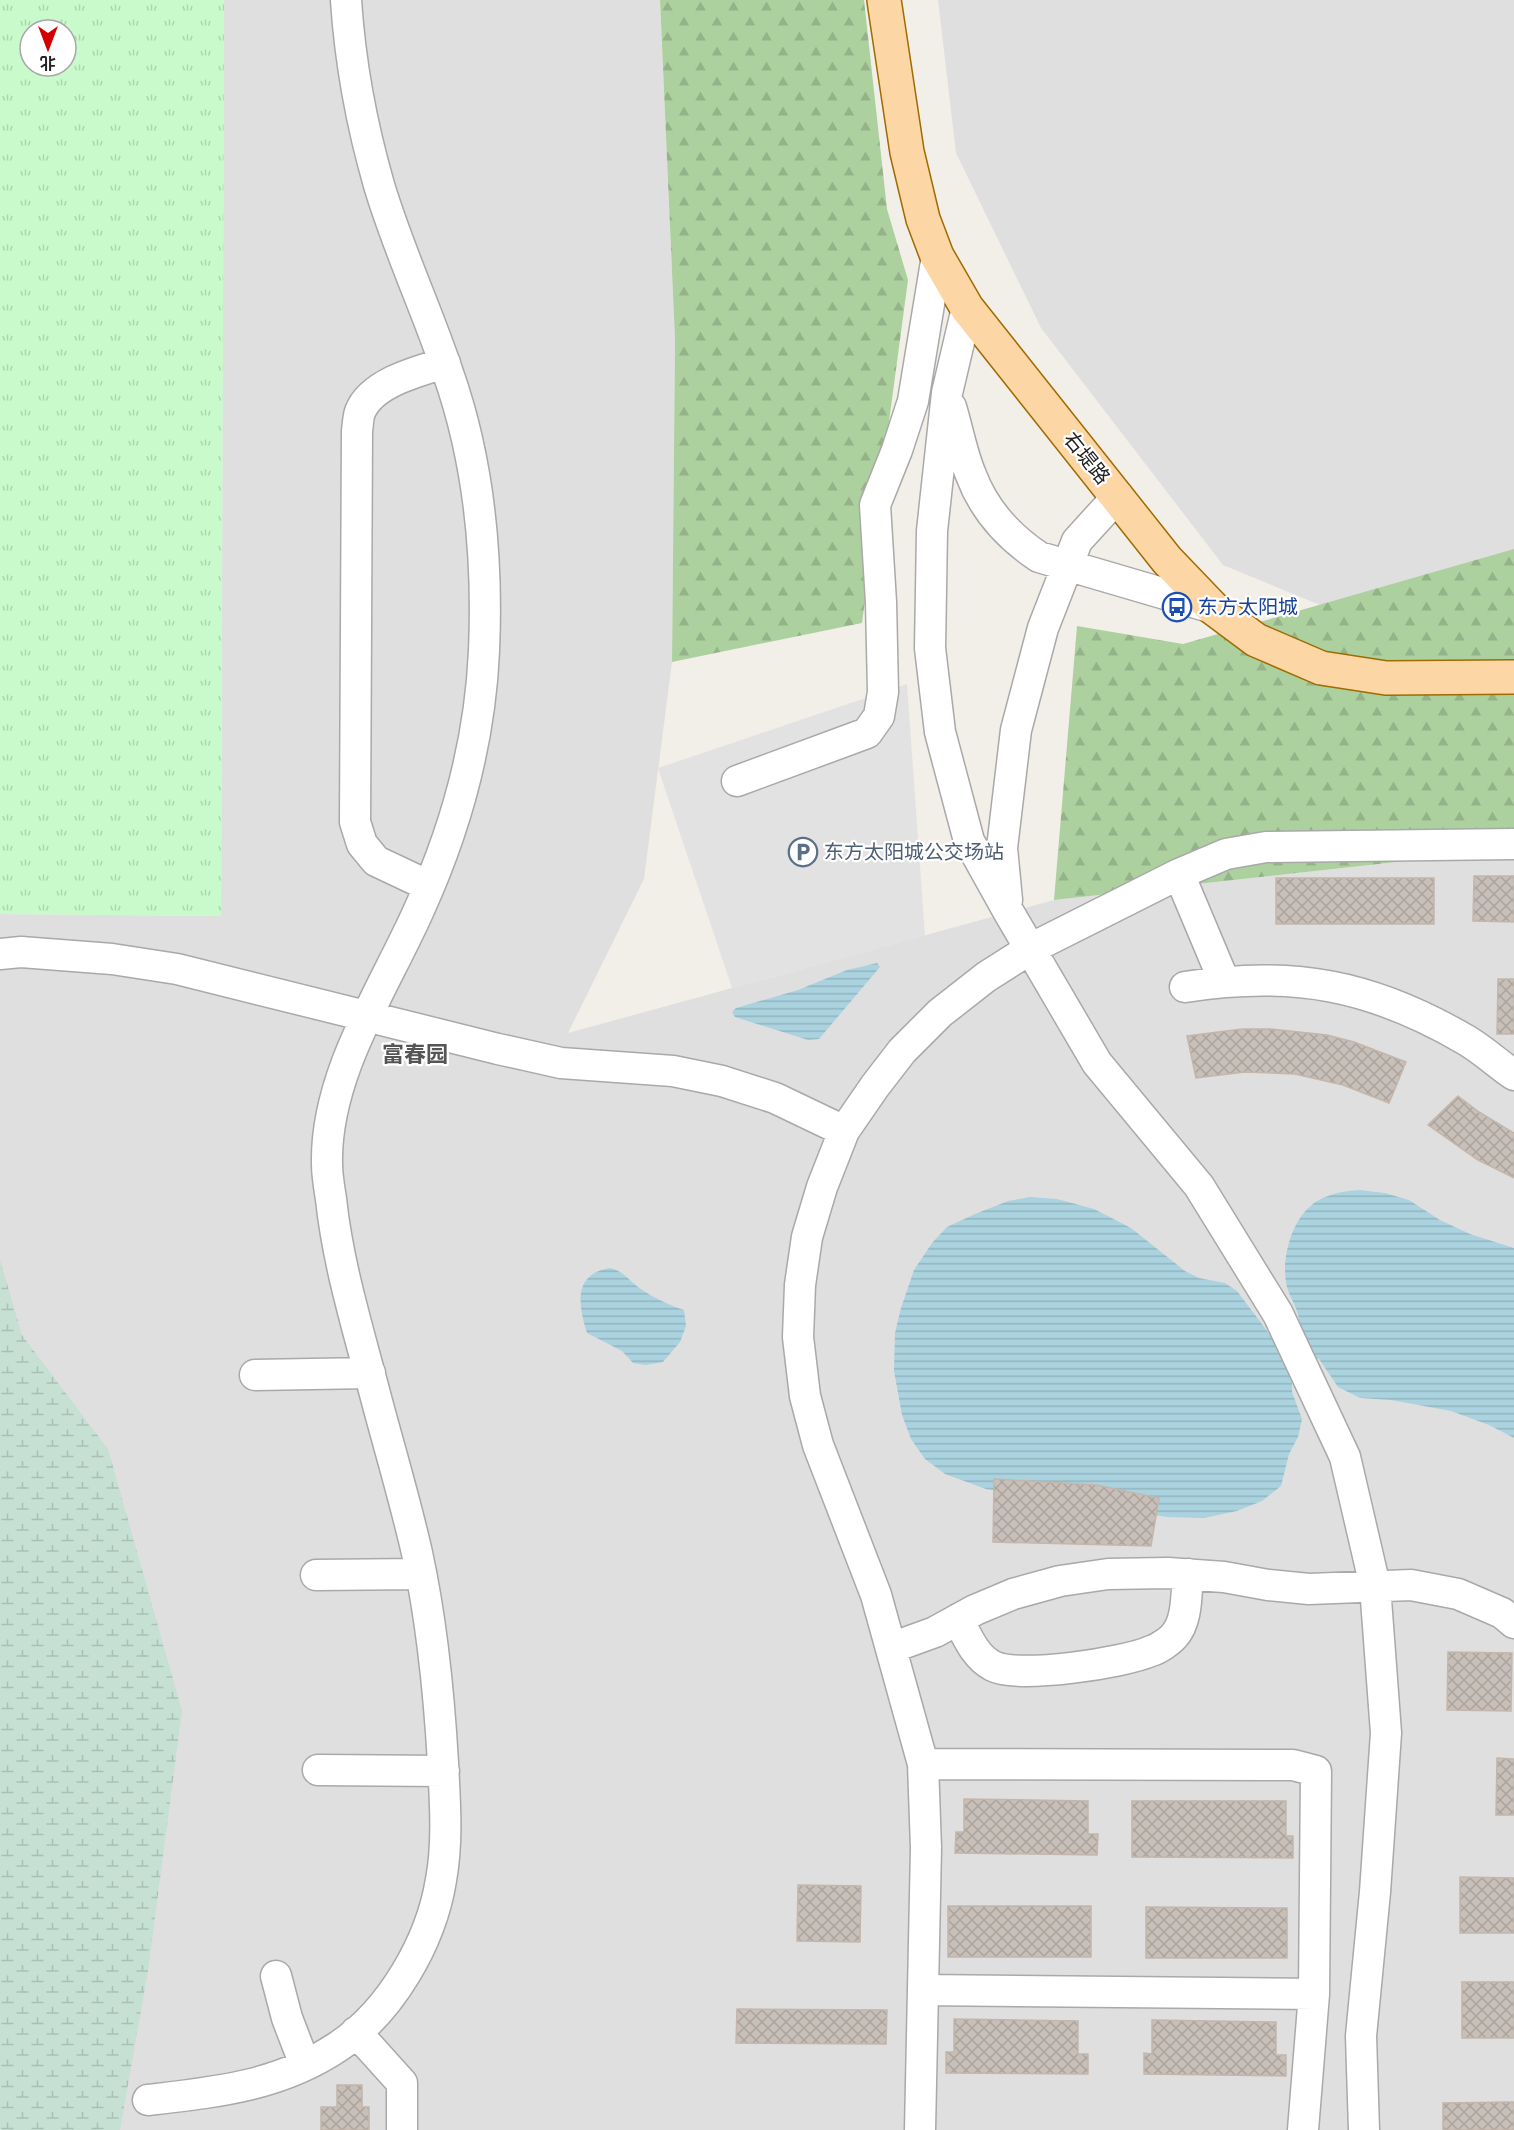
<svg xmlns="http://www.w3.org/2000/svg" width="1514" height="2130" viewBox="0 0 1514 2130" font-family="'Roboto Condensed','Noto Sans SC',sans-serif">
<defs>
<pattern id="forest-firs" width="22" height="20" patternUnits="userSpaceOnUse" patternTransform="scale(1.5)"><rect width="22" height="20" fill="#add19e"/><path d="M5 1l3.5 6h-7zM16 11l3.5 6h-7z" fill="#95b388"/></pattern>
<pattern id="wetland-marsh" width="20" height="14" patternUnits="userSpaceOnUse" patternTransform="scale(1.5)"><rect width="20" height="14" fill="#c6e0d4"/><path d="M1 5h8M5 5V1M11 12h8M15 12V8" fill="none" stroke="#aac0b6"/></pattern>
<pattern id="park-tufts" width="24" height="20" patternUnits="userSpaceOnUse" patternTransform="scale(1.5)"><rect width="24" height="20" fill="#c8facc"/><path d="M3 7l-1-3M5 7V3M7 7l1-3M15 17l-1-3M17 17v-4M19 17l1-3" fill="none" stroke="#acd6af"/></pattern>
<pattern id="water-rules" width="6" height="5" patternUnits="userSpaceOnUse" patternTransform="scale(1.5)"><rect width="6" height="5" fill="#aad3df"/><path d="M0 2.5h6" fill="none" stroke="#92b5bf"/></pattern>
<pattern id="building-cross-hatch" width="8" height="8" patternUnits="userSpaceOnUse" patternTransform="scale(1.5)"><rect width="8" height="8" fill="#c7bfb8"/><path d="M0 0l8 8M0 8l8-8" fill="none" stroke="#aba49e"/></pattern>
</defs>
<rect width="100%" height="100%" fill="#f2efe9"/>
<path fill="#e0dfdf" d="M224 0H660L675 340 672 662 644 879 568 1033 1054 900 1514 849V2130H0V914L221 916Z
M938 0H1514V572L1320 605 1223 565 1041 328 956 153Z"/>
<path fill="url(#forest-firs)" d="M660 0H864L887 209 908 280 862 623 672 662 675 340Z
M1514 549V849L1054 900 1077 626 1183 644Z"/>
<path fill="url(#wetland-marsh)" d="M0 1260 22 1335 108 1449 182 1711 148 1971 120 2130H0Z"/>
<path fill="url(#park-tufts)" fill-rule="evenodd" d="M0 0H224L221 916 0 914ZM30 30H66V66H30Z"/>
<path fill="#e2e2e2" d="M907 684 925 936 732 988 658 768Z"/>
<path fill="url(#water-rules)" d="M877 963 880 967 819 1039 808 1040 735 1017 732 1012 736 1008 798 990 847 970Z
M1359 1190 1385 1193 1409 1200 1440 1220 1470 1234 1514 1248V1438L1489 1425 1451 1411 1391 1400 1360 1398 1338 1387 1319 1359 1310 1358 1292 1376V1392L1302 1419 1298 1437 1289 1454 1281 1486 1262 1501 1237 1511 1204 1518 1167 1517 986 1489 945 1474 925 1459 911 1439 902 1415 894 1371 895 1333 901 1308 914 1270 932 1243 947 1227 975 1214 1008 1201 1030 1197 1057 1199 1094 1209 1131 1228 1185 1271 1199 1278 1225 1283 1237 1291 1271 1336 1282 1337 1299 1327C1301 1312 1291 1301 1287 1287 1280 1260 1292 1214 1319 1200 1332 1193 1345 1191 1359 1190Z
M610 1268C624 1271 629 1281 641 1289 654 1298 669 1305 684 1310L686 1326 680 1342 663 1362 646 1365 633 1363 622 1351 587 1333C578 1304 573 1274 610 1268Z"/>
<path fill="url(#building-cross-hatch)" stroke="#c4b6ab" stroke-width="1.5" d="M1474 876H1514V922L1473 921Z
M1276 878H1434V924H1276Z
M1498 979H1514V1034H1497Z
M1242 1029H1271L1327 1035 1354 1042 1406 1062 1389 1103 1343 1085 1295 1074 1245 1072 1196 1078 1187 1036Z
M1458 1096 1479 1112 1514 1133V1178L1478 1160 1428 1125Z
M994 1479 1096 1485 1159 1498 1151 1546 993 1542Z
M1448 1652 1512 1653 1511 1711 1447 1710Z
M1497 1758 1514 1759V1815H1496Z
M964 1799 1088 1801V1834H1098L1097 1855 955 1853 956 1832H964Z
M1132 1801H1286V1836H1293V1858L1132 1857Z
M1460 1877 1514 1878V1933H1460Z
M798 1885 861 1886 860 1942 797 1941Z
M948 1906H1091V1957H948Z
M1146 1907 1287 1908V1958H1146Z
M1462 1982H1514V2038H1462Z
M737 2009 887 2010 886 2044 736 2043Z
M954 2019 1078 2021V2054H1088V2074L946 2073V2052H954Z
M1152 2020 1276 2022V2055H1286V2076L1144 2074V2053L1152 2054Z
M337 2085H362V2107H369V2130H321V2107H337Z
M1514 2102V2130H1443V2103Z"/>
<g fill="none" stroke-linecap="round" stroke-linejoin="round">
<g stroke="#a9a9a9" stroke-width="33">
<path id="minor" d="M967 308 947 393 932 531 930 648 940 732 969 841 1008 911 1097 1063 1199 1186 1278 1314 1345 1457 1375 1586 1386 1733 1375 1892 1361 2036 1364 2130
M951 407C958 430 962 454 971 475 984 510 1009 537 1039 557L1213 608
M737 781 867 733 879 716 883 692 881 602 875 505 897 450 913 401 937 256
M1179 874 1224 981
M429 886 376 861 362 844 355 822 357 431C358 425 358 417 360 412 371 383 418 371 445 363
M1007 900 1002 848 1016 730 1043 628 1077 541 1118 496
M0 954 21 952 112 959 177 969 498 1049 561 1063 673 1071 722 1081 775 1098 844 1131
M1185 987C1293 970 1372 985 1466 1040 1483 1050 1498 1064 1514 1075
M255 1375 370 1373
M316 1575 420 1574
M958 1619C967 1636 975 1657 993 1666 1018 1679 1124 1663 1151 1651 1158 1649 1170 1641 1174 1636 1188 1621 1186 1593 1188 1574
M891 1648 935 1632 975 1610 1013 1594 1060 1581 1108 1574 1168 1573 1224 1577 1268 1585 1309 1589 1411 1585 1458 1594 1502 1613 1514 1623
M923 1764 1293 1765 1316 1771 1314 1994 1303 2130
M318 1770 444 1771
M276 1976 287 2018 305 2065
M923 1990 1314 1994
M356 2032 402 2083V2130
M148 2100C217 2092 280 2086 339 2046 391 2011 431 1942 441 1880 448 1842 445 1802 443 1763 439 1693 432 1622 417 1553 405 1500 389 1447 375 1394 358 1329 338 1265 331 1199 329 1187 327 1175 327 1164 325 1075 383 990 418 912 456 829 480 742 484 651 488 558 479 461 448 373 427 310 398 249 379 185 362 126 350 61 346 0
M920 2130 926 1848 923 1764 876 1595 818 1445 805 1396 798 1337 800 1285 807 1237 822 1187 844 1131 875 1086 902 1051 940 1013 986 977 1030 949 1179 874 1226 854 1266 847 1514 844"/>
</g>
<g stroke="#a06b00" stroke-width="36">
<path id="major" d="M884 0 907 152 923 219 937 256 967 308 1167 560 1213 608 1256 640 1321 668 1386 678 1514 677"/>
</g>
<use href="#minor" stroke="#fff" stroke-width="30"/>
<use href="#major" stroke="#fcd6a4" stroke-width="33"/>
</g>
<defs>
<g id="bus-ring" transform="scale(1.5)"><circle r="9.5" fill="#fff" stroke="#1a4fb4" stroke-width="1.5"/><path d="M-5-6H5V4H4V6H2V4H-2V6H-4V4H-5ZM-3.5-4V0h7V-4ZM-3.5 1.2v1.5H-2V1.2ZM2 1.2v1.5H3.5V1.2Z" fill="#1a4fb4"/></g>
<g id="parking-ring" transform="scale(1.5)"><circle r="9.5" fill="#fff" stroke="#5c6f8a" stroke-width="1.5"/><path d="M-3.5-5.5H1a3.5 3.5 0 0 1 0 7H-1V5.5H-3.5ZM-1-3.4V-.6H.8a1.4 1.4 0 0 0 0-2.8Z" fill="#5c6f8a"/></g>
</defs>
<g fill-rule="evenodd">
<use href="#bus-ring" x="1177" y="607"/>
<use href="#parking-ring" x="803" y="852"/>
</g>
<g text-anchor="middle" stroke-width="4.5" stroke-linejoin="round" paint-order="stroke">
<g font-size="20" fill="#222" stroke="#fff">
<text transform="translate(1087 458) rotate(51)" y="7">右堤路</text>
</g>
<g font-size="20" fill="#164399" stroke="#fff" text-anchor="start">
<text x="1198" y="614">东方太阳城</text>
</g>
<g font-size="20" fill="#4e5e75" stroke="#fff" text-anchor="start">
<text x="824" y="859">东方太阳城公交场站</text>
</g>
<g font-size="22" font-weight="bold" fill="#555" stroke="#fff">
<text x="415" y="1062">富春园</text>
</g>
</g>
<g transform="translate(48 48) rotate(180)"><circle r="28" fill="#ffffff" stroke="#a7a7a7" stroke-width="1.5"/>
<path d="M0-4.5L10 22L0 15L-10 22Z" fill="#d40000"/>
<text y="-9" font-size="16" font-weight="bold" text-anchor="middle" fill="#222222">北</text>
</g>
</svg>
